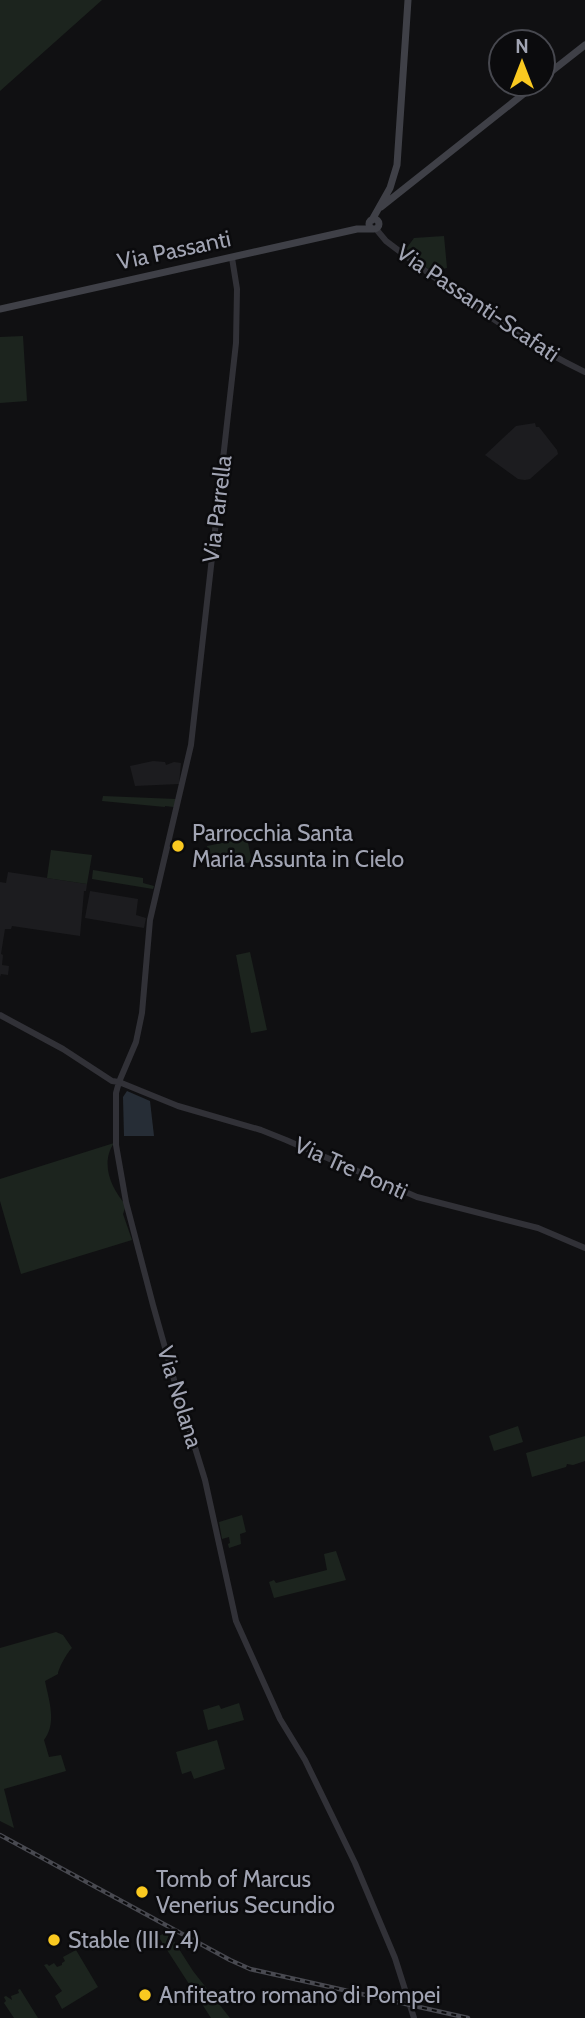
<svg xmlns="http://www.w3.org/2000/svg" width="585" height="2018" viewBox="0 0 585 2018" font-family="Cabin,sans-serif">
<rect width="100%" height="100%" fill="#101012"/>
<path fill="#1c1c1f" d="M535 423 536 427H539L557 450 558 454 530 479 525 480 518 479 485 455 516 426Z
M153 761 165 762 166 765 174 762 181 763 179 784 135 786 130 766Z
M8 872 87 884 86 891H84L80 936 12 926 11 929H5L1 954 3 955 2 965 9 966 8 975 1 974 0 977V882L6 883Z
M90 891 138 899 136 915 146 918 144 928 85 918Z"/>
<path fill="#1c241e" d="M0 0H102L0 91Z
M444 236 447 268 442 269 443 279 407 254 409 251 406 249 414 238Z
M23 336 27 401 0 403V337Z
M103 796 176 799 174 807 165 806V807L102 801Z
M247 838 252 862 211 870 207 846Z
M51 850 92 855 87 884 47 878Z
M93 870 143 878V883L154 886 153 889 92 879Z
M250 952 267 1030 251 1033 236 955Z
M114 1143C100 1163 111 1189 126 1205L123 1214 132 1240 21 1274 0 1201V1179Z
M518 1426 523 1442 494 1451 489 1436Z
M585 1436V1461L573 1465 567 1464 566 1467 532 1477 526 1453Z
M242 1515 246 1532 240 1534 241 1544 229 1548 228 1544 230 1543 229 1537 222 1539 219 1522Z
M336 1551 346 1580 274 1598 269 1582 274 1580 276 1583 327 1570 324 1554Z
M56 1632 63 1635 72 1648C68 1651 58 1669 58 1674L45 1681C49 1701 57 1723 44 1740L49 1757 61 1755 66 1771 4 1789 14 1828 0 1821V1648Z
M239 1703 244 1720 208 1730 203 1710 219 1705 221 1709Z
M217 1740 225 1769 194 1779 191 1771 182 1774 176 1752Z
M168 1932 193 1971 230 2018H211L158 1936Z
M76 1950 98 1987 62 2009 55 1996 62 1991 44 1965 47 1964 49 1966 54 1963 57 1967 62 1965V1963L65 1961 63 1957Z
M20 1989 38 2018H14L4 2003 6 2001 4 1997 6 1996 12 2000 11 1996 19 1993 18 1990Z"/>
<path fill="#262d36" d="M127 1091 150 1101 154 1136H124L123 1097Z"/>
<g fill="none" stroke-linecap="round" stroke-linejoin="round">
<path stroke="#313137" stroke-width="6" d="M376 229 386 241C449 289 514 338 585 372
M232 258 237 289 236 343 191 745 150 920 142 1013 136 1042 119 1082 116 1093V1145L126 1202 153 1305 175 1383 205 1480 236 1621 280 1719 305 1760 355 1863 395 1958 414 2018
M0 1015 63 1049 112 1081 119 1082 178 1106 261 1130 286 1140 417 1197 538 1228 585 1248"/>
<path stroke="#3f4047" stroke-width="7" d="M543 78 585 45
M381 207 536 84
M369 224a5 5 0 1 1 10 0a5 5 0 1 1-10 0Z
M372 220 390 188 397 165 408 0
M0 309 357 229H372"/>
<g stroke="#484950" stroke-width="4.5">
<path id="rail" d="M0 1835 230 1960 250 1969 468 2018"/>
</g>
<use href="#rail" stroke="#0b0b0d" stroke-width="2" stroke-dasharray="5" stroke-linecap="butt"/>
</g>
<g fill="#fac920" stroke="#0b0b0d" stroke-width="2.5">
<circle cx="178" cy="846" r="7"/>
<circle cx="142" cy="1892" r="7"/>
<circle cx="54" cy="1940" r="7"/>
<circle cx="145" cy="1995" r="7"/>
</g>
<g text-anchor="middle" stroke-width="5" stroke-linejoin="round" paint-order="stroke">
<g font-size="23" fill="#a1a4b3" stroke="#0b0b0d">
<text transform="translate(174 250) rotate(-12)" y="8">Via Passanti</text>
<text transform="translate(478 303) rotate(34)" y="8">Via Passanti-Scafati</text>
<text transform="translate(217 509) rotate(-83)" y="8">Via Parrella</text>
<text transform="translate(351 1168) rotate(24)" y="8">Via Tre Ponti</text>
<text transform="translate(180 1397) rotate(73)" y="8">Via Nolana</text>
</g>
<g font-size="23" fill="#a1a4b3" stroke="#0b0b0d" text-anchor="start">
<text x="192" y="841">Parrocchia Santa<tspan x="192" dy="26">Maria Assunta in Cielo</tspan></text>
<text x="156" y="1887">Tomb of Marcus<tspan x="156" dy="26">Venerius Secundio</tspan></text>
<text x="68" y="1948">Stable (III.7.4)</text>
<text x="159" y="2003">Anfiteatro romano di Pompei</text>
</g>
</g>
<g transform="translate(522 63)"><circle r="33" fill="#0b0b0d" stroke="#47484f" stroke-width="2"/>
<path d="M0-5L12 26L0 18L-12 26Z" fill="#fac920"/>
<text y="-10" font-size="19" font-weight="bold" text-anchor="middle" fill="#a1a4b3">N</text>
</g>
</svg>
